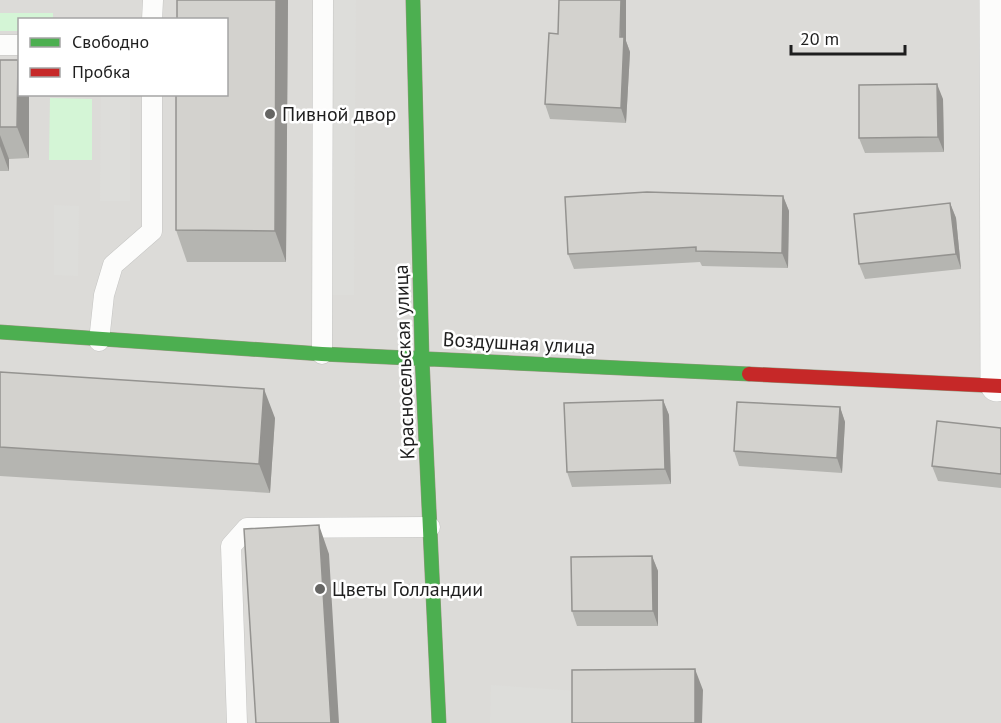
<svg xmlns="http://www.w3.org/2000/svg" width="1001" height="723" viewBox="0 0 1001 723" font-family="'PT Sans',sans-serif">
<rect width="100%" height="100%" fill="#edece7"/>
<path fill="#dcdbd8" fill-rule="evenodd" d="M0 0H1001V723H0ZM20 20H226V94H20Z"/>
<path fill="#d4f5d6" d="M0 13H53V19L20 20 19 31H0Z
M50 98 92 99V160H49Z"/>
<path fill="#ddddda" d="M331 0H356L354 295H330Z
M101 95H130V201H100Z
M54 205 79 206 78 276 54 275Z
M491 685 579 691 578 723H490Z"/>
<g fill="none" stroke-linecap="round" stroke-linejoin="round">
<g stroke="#c5c5c3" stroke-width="21">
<path id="lane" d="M152 20 153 0
M0 45H20
M99 341 104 295 113 265 152 231V94
M322 354 323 0
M237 723 231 546 247 528 430 527"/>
</g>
<g stroke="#c5c5c3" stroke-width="34">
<path id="street" d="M996 0 997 385"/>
</g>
<g stroke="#94987e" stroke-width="15">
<path id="fast" d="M413 0 422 358 439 723
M0 332 322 354 749 374"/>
</g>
<g stroke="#94987e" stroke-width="15">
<path id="jam" d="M749 374 1001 386"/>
</g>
<use href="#lane" stroke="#fcfcfb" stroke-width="20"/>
<use href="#street" stroke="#fcfcfb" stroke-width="33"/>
<use href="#fast" stroke="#4caf50" stroke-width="14"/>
<use href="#jam" stroke="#c62828" stroke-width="14"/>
</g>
<path fill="#b5b5b1" d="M288 0 286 262H187L176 230Z
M559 0H626V41L630 52 626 123 550 119 545 104 558 34Z
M0 60 20 94H29V158L9 159V171H0Z
M943 99 944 152 865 153 859 138Z
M783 196 789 211 788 268 702 266 700 262 574 269 568 254Z
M950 203 956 218 961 269 865 279 859 264Z
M0 372 275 418 270 493 0 476Z
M663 400 669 415 671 484 572 487 567 472Z
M840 407 845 422 842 473 739 466 734 451Z
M1001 428V488L938 481 932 466Z
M652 556 658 571V626H577L572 611Z"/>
<path fill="#949390" d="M276 0H288L286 262 275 231Z
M621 0H626V41L630 52 626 123 621 108Z
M18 60 20 65V94H29V158L17 127Z
M937 84 943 99 944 152 938 137Z
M0 135 9 159V171L0 146Z
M783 196 789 211 788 268 782 253Z
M950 203 956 218 961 269 956 254Z
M264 389 275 418 270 493 259 464Z
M663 400 669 415 671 484 665 469Z
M840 407 845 422 842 473 837 458Z
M319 525 329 554 339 723H331Z
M652 556 658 571V626L653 611Z
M695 669 703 690 702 723H695Z"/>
<path fill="#d3d2ce" stroke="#949390" stroke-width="1.5" d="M177 0H276L275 231 176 230V94H226V20H177Z
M559 0H621L620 37H624L621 108 545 104 549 33 558 34Z
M0 60H18L17 127H0Z
M937 84 938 137 859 138V85Z
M647 192 783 196 782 253 696 251V247L568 254 565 197Z
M950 203 956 254 859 264 854 214Z
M0 372 264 389 259 464 0 447Z
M663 400 665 469 567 472 564 403Z
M737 402 840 407 837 458 734 451Z
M937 421 1001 428V474L932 466Z
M319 525 331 723H256L244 529Z
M652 556 653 611H572L571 557Z
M695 669V723H572V670Z"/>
<g fill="#666664" stroke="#fff" stroke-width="2">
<circle cx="270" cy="114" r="6"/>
<circle cx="320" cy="589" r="6"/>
</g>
<g text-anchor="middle" stroke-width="5" stroke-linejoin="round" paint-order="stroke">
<g font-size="20" fill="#1e1e1e" stroke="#fff" text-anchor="start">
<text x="282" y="121">Пивной двор</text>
<text x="332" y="596">Цветы Голландии</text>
</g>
<g font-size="20" fill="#1e1e1e" stroke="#fff">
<text transform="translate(519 343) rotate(3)" y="7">Воздушная улица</text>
<text transform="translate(404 362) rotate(-92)" y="7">Красносельская улица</text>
</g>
</g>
<rect x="18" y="18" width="210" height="78" fill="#ffffff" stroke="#a5a5a5" stroke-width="1.5"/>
<rect x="30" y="38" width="30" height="9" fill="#4caf50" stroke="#a5a5a5" stroke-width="1.5"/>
<text x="72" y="48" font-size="18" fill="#1e1e1e">Свободно</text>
<rect x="30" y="68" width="30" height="9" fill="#c62828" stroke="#a5a5a5" stroke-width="1.5"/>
<text x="72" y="78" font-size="18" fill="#1e1e1e">Пробка</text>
<path d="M791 45v9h114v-9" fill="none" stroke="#1e1e1e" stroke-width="3"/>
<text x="800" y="45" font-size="18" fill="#1e1e1e" stroke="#ffffff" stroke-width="4.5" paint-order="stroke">20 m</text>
</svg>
